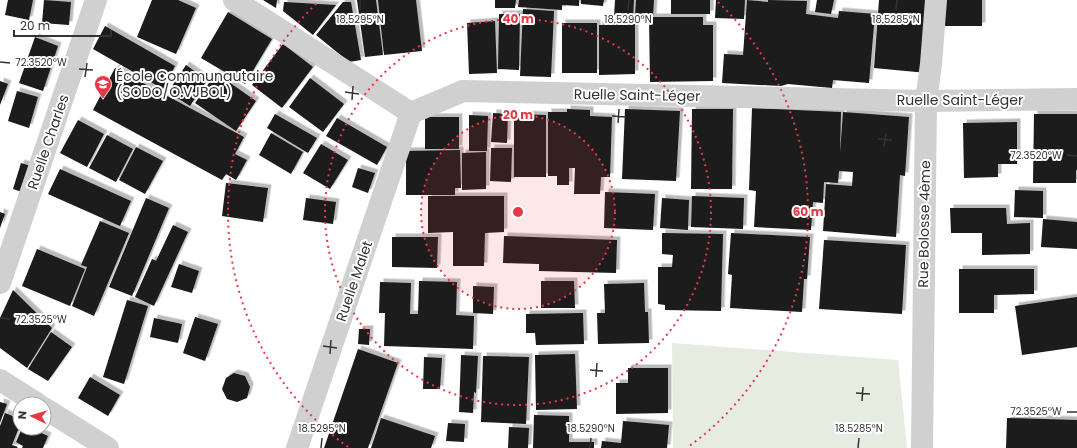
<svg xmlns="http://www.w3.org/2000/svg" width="1077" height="448" viewBox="0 0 1077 448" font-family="Poppins,sans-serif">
<defs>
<filter id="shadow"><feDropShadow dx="3.5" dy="-3.5" stdDeviation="0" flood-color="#0004"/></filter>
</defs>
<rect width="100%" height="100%" fill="#fff"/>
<path fill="#e6ecdf" d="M672 343 898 360 907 448H673Z"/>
<path fill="#1a1a1a" filter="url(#shadow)" d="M8 0H33L29 20 5 15Z
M44 0 71 2 69 25 42 23Z
M152 0H178L196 8 176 54 137 37Z
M263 0H277L276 8Z
M357 0H376L383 55 365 57Z
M378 0H416L422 51 384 55Z
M495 0H516L515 8H495Z
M519 0H579V6L562 5V10L518 7Z
M581 0H604L603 6 581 4Z
M615 0H634L633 19 614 17Z
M636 0H654L653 17H703V25H713V81L650 82 649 17 635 16Z
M671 0H710V14H671Z
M716 0H745L744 19 715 18Z
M747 0 768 2V0L807 1 806 14 838 18 839 11 875 14 869 83 833 80 832 88 788 84 781 86 722 83 724 54 743 55Z
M817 0H834L831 14 815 12Z
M879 0H933L927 73 874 68Z
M943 0H982V26H943Z
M284 2 336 5 313 35 283 11Z
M343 2H351L361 60 349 62 316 35Z
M523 9 554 11 551 77 520 76Z
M228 12 272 39 245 84 201 58Z
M499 14H520L519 70 498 69Z
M495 21 497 73 469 74 467 23Z
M562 23H597V73H562Z
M635 24V74L599 75V25Z
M105 26 175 66 163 89 93 49Z
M35 37 58 46 43 91 19 83Z
M283 44 313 67 282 108 252 85Z
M186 65 207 80 190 106 168 92Z
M115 68 244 137 235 154 247 160 236 180 226 174 222 180 93 110Z
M216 73 256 101 236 131 195 103Z
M310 78 344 104 323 132 289 107Z
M0 81 8 84 0 105Z
M17 91 38 97 29 128 8 121Z
M752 108 841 112 840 153 843 112 909 117 905 176 900 175 896 237 823 231 826 184 852 186 853 172 839 171 838 183 824 182 823 203 813 202 811 230 754 227 756 191 749 190Z
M567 109 590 110V116L612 117 610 177H601L600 194H574L575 168H569V185H557V176H548V112H567Z
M625 109 680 111 676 181 622 179Z
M692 109H733L732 189H691Z
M493 113 508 114 507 143 491 142Z
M275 114 317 138 308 153 267 128Z
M514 114 546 115V177H514Z
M1034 114H1077V170H1076V183H1033Z
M469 115 488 116 487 151H469Z
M425 117H459V149H425Z
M337 118 387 147 377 165 326 136Z
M78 120 104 134 87 167 60 153Z
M1017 122V164H998V177L964 178 963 123Z
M271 133 303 152 291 174 259 155Z
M107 135 133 149 116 182 89 168Z
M321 144 348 160 330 189 303 173Z
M136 147 163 161 145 194 119 180Z
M491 148H512L511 182 490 181Z
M458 150H460L461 188H455V195H406V151Z
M486 152V189L462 190V153Z
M21 163 34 167 25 193 13 189Z
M358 168 375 173 368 193 352 187Z
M60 169 131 201 120 226 48 194Z
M226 183 268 188 263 222 222 216Z
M1015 190 1043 191V218L1014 217Z
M605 192 655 194 653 230 604 228Z
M428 196H504V232L485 233 484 266H453V232L428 233Z
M692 196 744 198 743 229 691 227Z
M146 198 169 208 132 296 109 287Z
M306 198 336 202 333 224 303 220Z
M662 198 689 200 688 230 660 228Z
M950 208H1006L1007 224 1030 223V254L982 255V233H951Z
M0 212 5 214 0 228Z
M1043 219 1077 222V249L1041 247Z
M100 221 129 233 94 316 72 306 87 267 81 265Z
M173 225 188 232 154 306 135 297 152 259 165 265 156 261Z
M662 233 723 234 721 311 665 310V305L658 304V267H672L673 255 662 254Z
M731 233 810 237 807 279H804L802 312 730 308 732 275 728 274Z
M504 236 617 240 616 273 539 271V264L503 263Z
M392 237H438L437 268 392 267Z
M824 240 906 245 902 314 819 309Z
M37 249 85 269 70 306 22 286Z
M179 264 199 271 192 293 171 287Z
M959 269H1034V294L994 295V313H959Z
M419 281 457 282 456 315 474 316 473 349 384 346 385 313H379L380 282 411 283 410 314H418Z
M541 281H574L575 308H541Z
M644 283 645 312H648L649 343 598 344 597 313H605L604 284Z
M473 286 494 287 493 314 473 313Z
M13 290 52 328 27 368 0 348V318Z
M1077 297V347L1022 355 1015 306Z
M127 300 148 306 124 384 103 377Z
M583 313 584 344 536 345 535 333H526V314Z
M195 317 218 324 205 361 183 353Z
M154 318 182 324 178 343 150 337Z
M359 329H370L369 345 358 344Z
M51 332 72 347 48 381 28 369Z
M358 349 398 363 368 448H324Z
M575 354 577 409 536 410 535 355Z
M461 355 478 356 476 393 474 392 473 413 459 412Z
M483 356 529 357 526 424 481 422Z
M424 357 442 358 440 389H423Z
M628 368H668V413L616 414V383H628Z
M234 373 245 376 250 387 247 398 237 402 227 399 222 389 226 378Z
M90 377 120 395 108 416 78 398Z
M0 402 7 404 0 423Z
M5 413 20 419V425L12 445 18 447 17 448H0V426Z
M534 415 569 416V442H594V448H533Z
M381 418 435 436 431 448H371Z
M1007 418 1077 420V448H1006Z
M623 421 669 425 667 448H601L602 441 621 443Z
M448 423 465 424 464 442 446 441Z
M509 427 529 428 528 448H508Z
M22 428H30L48 436 43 448H22L23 446 16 442Z"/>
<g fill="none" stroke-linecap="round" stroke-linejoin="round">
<path stroke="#d0d0d0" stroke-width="22" d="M234 0 411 113
M411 113 463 91 926 101 1077 99
M0 283 96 0
M0 380 38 404
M44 408 108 448
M297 448 411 113
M922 448 926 101 931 64 936 0"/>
</g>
<path fill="none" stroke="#333" stroke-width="1.5" d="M360 10V0M628 10 629 0M896 10 897 0M0 62 10 63M79 69 93 70M85 77 87 63M345 92 359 94M352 100 353 86M612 116 626 117M618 123 619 109M878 139 892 140M884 147 886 133M1067 155 1077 156M0 318 10 319M323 346 337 348M330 354 331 340M590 370 603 371M596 377 597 363M856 393 870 394M862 401 863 387M1067 412H1077M321 448 322 438M590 448 591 438M858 448 859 438"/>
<circle cx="518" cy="212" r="97" fill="#e63946" fill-opacity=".12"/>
<g fill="none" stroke="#e63946" stroke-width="2" stroke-dasharray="2 4">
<circle cx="518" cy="212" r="97"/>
<circle cx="518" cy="212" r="193"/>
<path d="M348 447A290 290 0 0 1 318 2M718 2A290 290 0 0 1 688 447"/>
</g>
<defs>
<g id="school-pin" transform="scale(0.9)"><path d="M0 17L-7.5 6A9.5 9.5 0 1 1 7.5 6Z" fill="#e63946" stroke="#fff"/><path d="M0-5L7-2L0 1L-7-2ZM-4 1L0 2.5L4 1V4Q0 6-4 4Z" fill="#fff"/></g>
</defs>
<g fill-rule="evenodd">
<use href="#school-pin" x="103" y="84"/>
</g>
<g text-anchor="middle" stroke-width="4" stroke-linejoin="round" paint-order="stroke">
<g font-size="14" fill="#333" stroke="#fff" text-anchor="start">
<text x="116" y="81">École Communautaire<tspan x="116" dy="16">(SODO/O.VJBOL)</tspan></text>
</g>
<g font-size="14" fill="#333" stroke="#fff">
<text transform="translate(637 95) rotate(1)" y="5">Ruelle Saint-Léger</text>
<text x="960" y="105">Ruelle Saint-Léger</text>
<text transform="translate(48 142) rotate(-71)" y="5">Ruelle Charles</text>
<text transform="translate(924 224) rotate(-89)" y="5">Rue Bolosse 4ème</text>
<text transform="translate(354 281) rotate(-71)" y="5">Ruelle Malet</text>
</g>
</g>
<g font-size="10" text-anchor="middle" fill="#333" stroke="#fff" stroke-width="4" stroke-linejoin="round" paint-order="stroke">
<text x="360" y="23">18.5295°N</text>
<text x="628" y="23">18.5290°N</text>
<text x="896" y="23">18.5285°N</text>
<text x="41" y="66">72.3520°W</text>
<text x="1036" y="159">72.3520°W</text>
<text x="41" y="323">72.3525°W</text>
<text x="1036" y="415">72.3525°W</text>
<text x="322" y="432">18.5295°N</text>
<text x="591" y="432">18.5290°N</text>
<text x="859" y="432">18.5285°N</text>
</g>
<circle cx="518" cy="212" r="6" fill="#e63946" stroke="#fff" stroke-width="2"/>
<g font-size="12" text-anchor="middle" font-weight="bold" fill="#e63946" stroke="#fff" stroke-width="4" stroke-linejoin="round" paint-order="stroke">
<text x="518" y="23">40 m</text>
<text x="518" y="119">20 m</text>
<text x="808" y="216">60 m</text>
</g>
<g transform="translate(32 416) rotate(275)"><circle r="19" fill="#ffffff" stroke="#adadad"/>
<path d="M0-3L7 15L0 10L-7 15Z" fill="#e63946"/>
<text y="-6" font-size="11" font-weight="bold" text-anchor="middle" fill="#333333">N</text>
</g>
<path d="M14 30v6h97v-6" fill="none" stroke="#333333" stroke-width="2"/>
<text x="20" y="30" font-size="12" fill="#333333" stroke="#ffffff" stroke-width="3" paint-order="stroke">20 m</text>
</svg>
